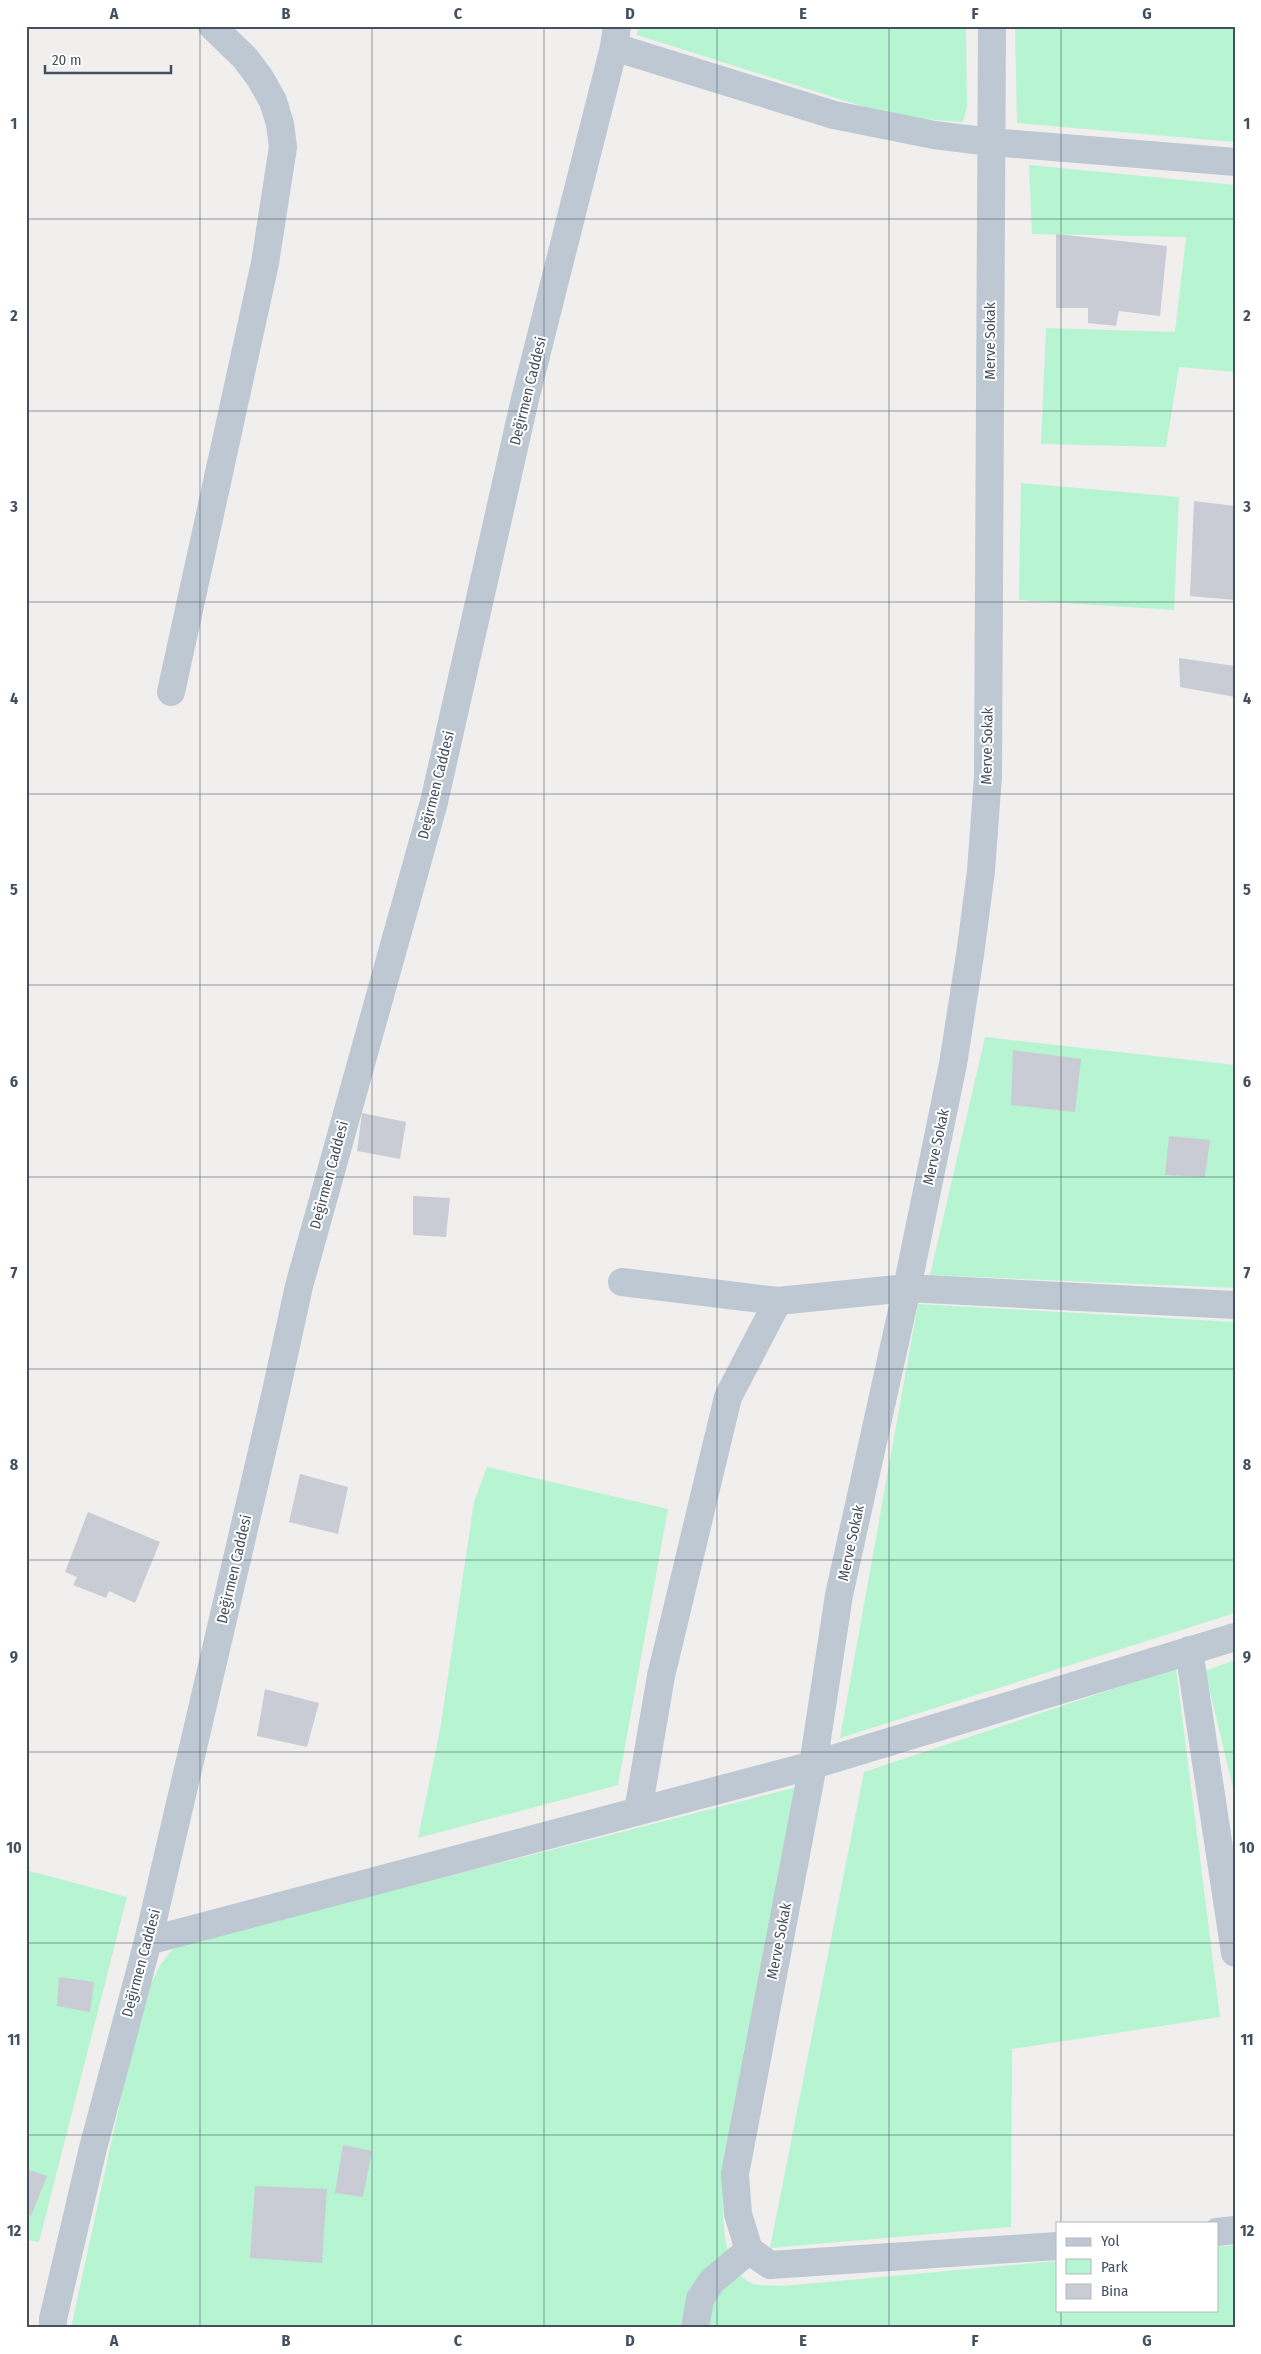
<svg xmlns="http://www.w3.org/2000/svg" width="1261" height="2354" viewBox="0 0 1261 2354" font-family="'Fira Sans Condensed',sans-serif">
<rect width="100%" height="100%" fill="#f1eeee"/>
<path fill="#b7f4d2" d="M638 26H966L967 107 963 122 896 117 637 35Z
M1015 26H1235V142L1017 123Z
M1029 165 1235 185V372L1179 367 1166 447 1041 444 1046 328 1175 332 1186 237 1032 234Z
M1021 483 1179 497 1174 610 1019 600Z
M985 1037 1235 1065V1288L930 1275Z
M918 1304 1235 1322V1613L840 1738Z
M487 1467 668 1509 618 1785 418 1838 440 1730 474 1502Z
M1235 1660V1796L1205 1671Z
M1176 1668 1220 2017 1012 2049 1011 2227 770 2248 864 1772Z
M797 1787 723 2171C723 2202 718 2264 749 2282 757 2287 774 2285 783 2286L1057 2261V2310H1217V2247L1235 2245V2328H71L142 2001 161 1964 175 1946Z
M26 1870 127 1897 39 2242 26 2240Z"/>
<path fill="#c9ccd5" d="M1056 234 1167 246 1160 316 1119 311 1116 326 1088 323V308H1056Z
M1194 501 1235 506V600L1190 596Z
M1179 658 1235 666V697L1180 687Z
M1013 1050 1081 1059 1075 1112 1011 1105Z
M362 1113 406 1122 400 1159 357 1151Z
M1169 1136 1210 1140 1205 1177 1165 1175Z
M413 1196 450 1198 446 1237 413 1235Z
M300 1474 348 1487 338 1534 289 1522Z
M88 1512 160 1542 135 1603 109 1591 106 1598 73 1585 77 1577 65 1572Z
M265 1689 319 1703 307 1747 257 1736Z
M59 1977 94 1982 90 2012 57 2006Z
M343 2145 372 2151 363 2197 335 2193Z
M26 2169 47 2176 31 2216 26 2214Z
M255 2186 327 2189 322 2263 250 2258Z"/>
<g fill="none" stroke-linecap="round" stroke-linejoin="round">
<path stroke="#bdc8d2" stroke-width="28" d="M614 47 834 115 934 135 991 142 1235 162
M171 692 265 263 283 147 280 124 273 101 260 78 245 58 212 26
M622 1282 778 1301 907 1288 1235 1305
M1189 1650 1235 1953
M638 1811 661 1676 728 1397 778 1301
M148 1941 813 1765 1235 1637
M1217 2232 1235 2230
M749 2250 738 2214 735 2174 813 1765 839 1595 907 1288 953 1064 970 955 981 871 988 776 992 26
M749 2250 770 2265 1057 2246
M53 2328V2319L93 2148 148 1941 277 1387 299 1286 434 802 525 399 614 47 617 26
M695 2328 700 2299 712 2281 749 2250"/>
</g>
<path fill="none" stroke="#44505e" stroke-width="1" stroke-opacity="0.55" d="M200 26V2328M372 26V2328M544 26V2328M717 26V2328M889 26V2328M1061 26V2223M26 219H1235M26 411H1235M26 602H1235M26 794H1235M26 985H1235M26 1177H1235M26 1369H1235M26 1560H1235M26 1752H1235M26 1943H1235M26 2135H1235M1061 2310V2328"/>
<g text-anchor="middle" stroke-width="4" stroke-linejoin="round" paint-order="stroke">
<g font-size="15" fill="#44505e" stroke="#fff">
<text transform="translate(990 341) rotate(-90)" y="5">Merve Sokak</text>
<text transform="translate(528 391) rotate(-76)" y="5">Değirmen Caddesi</text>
<text transform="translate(987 746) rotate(-89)" y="5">Merve Sokak</text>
<text transform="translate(436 785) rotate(-76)" y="5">Değirmen Caddesi</text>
<text transform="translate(936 1147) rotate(-78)" y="5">Merve Sokak</text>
<text transform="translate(329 1175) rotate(-75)" y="5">Değirmen Caddesi</text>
<text transform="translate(851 1543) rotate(-78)" y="5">Merve Sokak</text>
<text transform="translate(234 1569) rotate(-77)" y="5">Değirmen Caddesi</text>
<text transform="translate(779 1941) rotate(-79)" y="5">Merve Sokak</text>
<text transform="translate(141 1963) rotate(-75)" y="5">Değirmen Caddesi</text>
</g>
</g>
<rect width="1261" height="2354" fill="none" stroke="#ffffff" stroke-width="55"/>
<rect x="1056" y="2222" width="162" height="90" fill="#ffffff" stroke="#b4b9bf"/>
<rect x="1066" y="2238" width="25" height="8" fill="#bdc8d2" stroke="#b4b9bf"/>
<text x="1101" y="2246" font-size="15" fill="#44505e">Yol</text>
<rect x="1066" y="2259" width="25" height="15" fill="#b7f4d2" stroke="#b4b9bf"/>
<text x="1101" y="2272" font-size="15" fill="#44505e">Park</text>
<rect x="1066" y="2284" width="25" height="15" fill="#c9ccd5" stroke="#b4b9bf"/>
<text x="1101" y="2296" font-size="15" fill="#44505e">Bina</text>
<path d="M45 65v8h126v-8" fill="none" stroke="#44505e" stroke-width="2.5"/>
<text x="52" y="65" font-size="15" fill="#44505e" stroke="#ffffff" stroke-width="4" paint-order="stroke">20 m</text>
<rect x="28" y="28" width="1206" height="2298" fill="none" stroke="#44505e" stroke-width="2"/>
<g font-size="16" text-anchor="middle" font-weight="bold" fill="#44505e">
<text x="114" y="19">A</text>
<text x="286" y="19">B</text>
<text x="458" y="19">C</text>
<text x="630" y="19">D</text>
<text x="803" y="19">E</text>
<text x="975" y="19">F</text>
<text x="1147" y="19">G</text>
<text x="14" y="129">1</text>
<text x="1247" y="129">1</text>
<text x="14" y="321">2</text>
<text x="1247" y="321">2</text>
<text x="14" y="512">3</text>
<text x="1247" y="512">3</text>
<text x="14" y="704">4</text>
<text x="1247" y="704">4</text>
<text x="14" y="895">5</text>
<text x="1247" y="895">5</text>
<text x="14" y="1087">6</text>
<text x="1247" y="1087">6</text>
<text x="14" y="1278">7</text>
<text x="1247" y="1278">7</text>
<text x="14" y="1470">8</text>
<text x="1247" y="1470">8</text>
<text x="14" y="1662">9</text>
<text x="1247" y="1662">9</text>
<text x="14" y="1853">10</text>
<text x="1247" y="1853">10</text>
<text x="14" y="2045">11</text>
<text x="1247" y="2045">11</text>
<text x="14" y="2236">12</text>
<text x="1247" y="2236">12</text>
<text x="114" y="2346">A</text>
<text x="286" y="2346">B</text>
<text x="458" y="2346">C</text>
<text x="630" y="2346">D</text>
<text x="803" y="2346">E</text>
<text x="975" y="2346">F</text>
<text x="1147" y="2346">G</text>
</g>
</svg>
